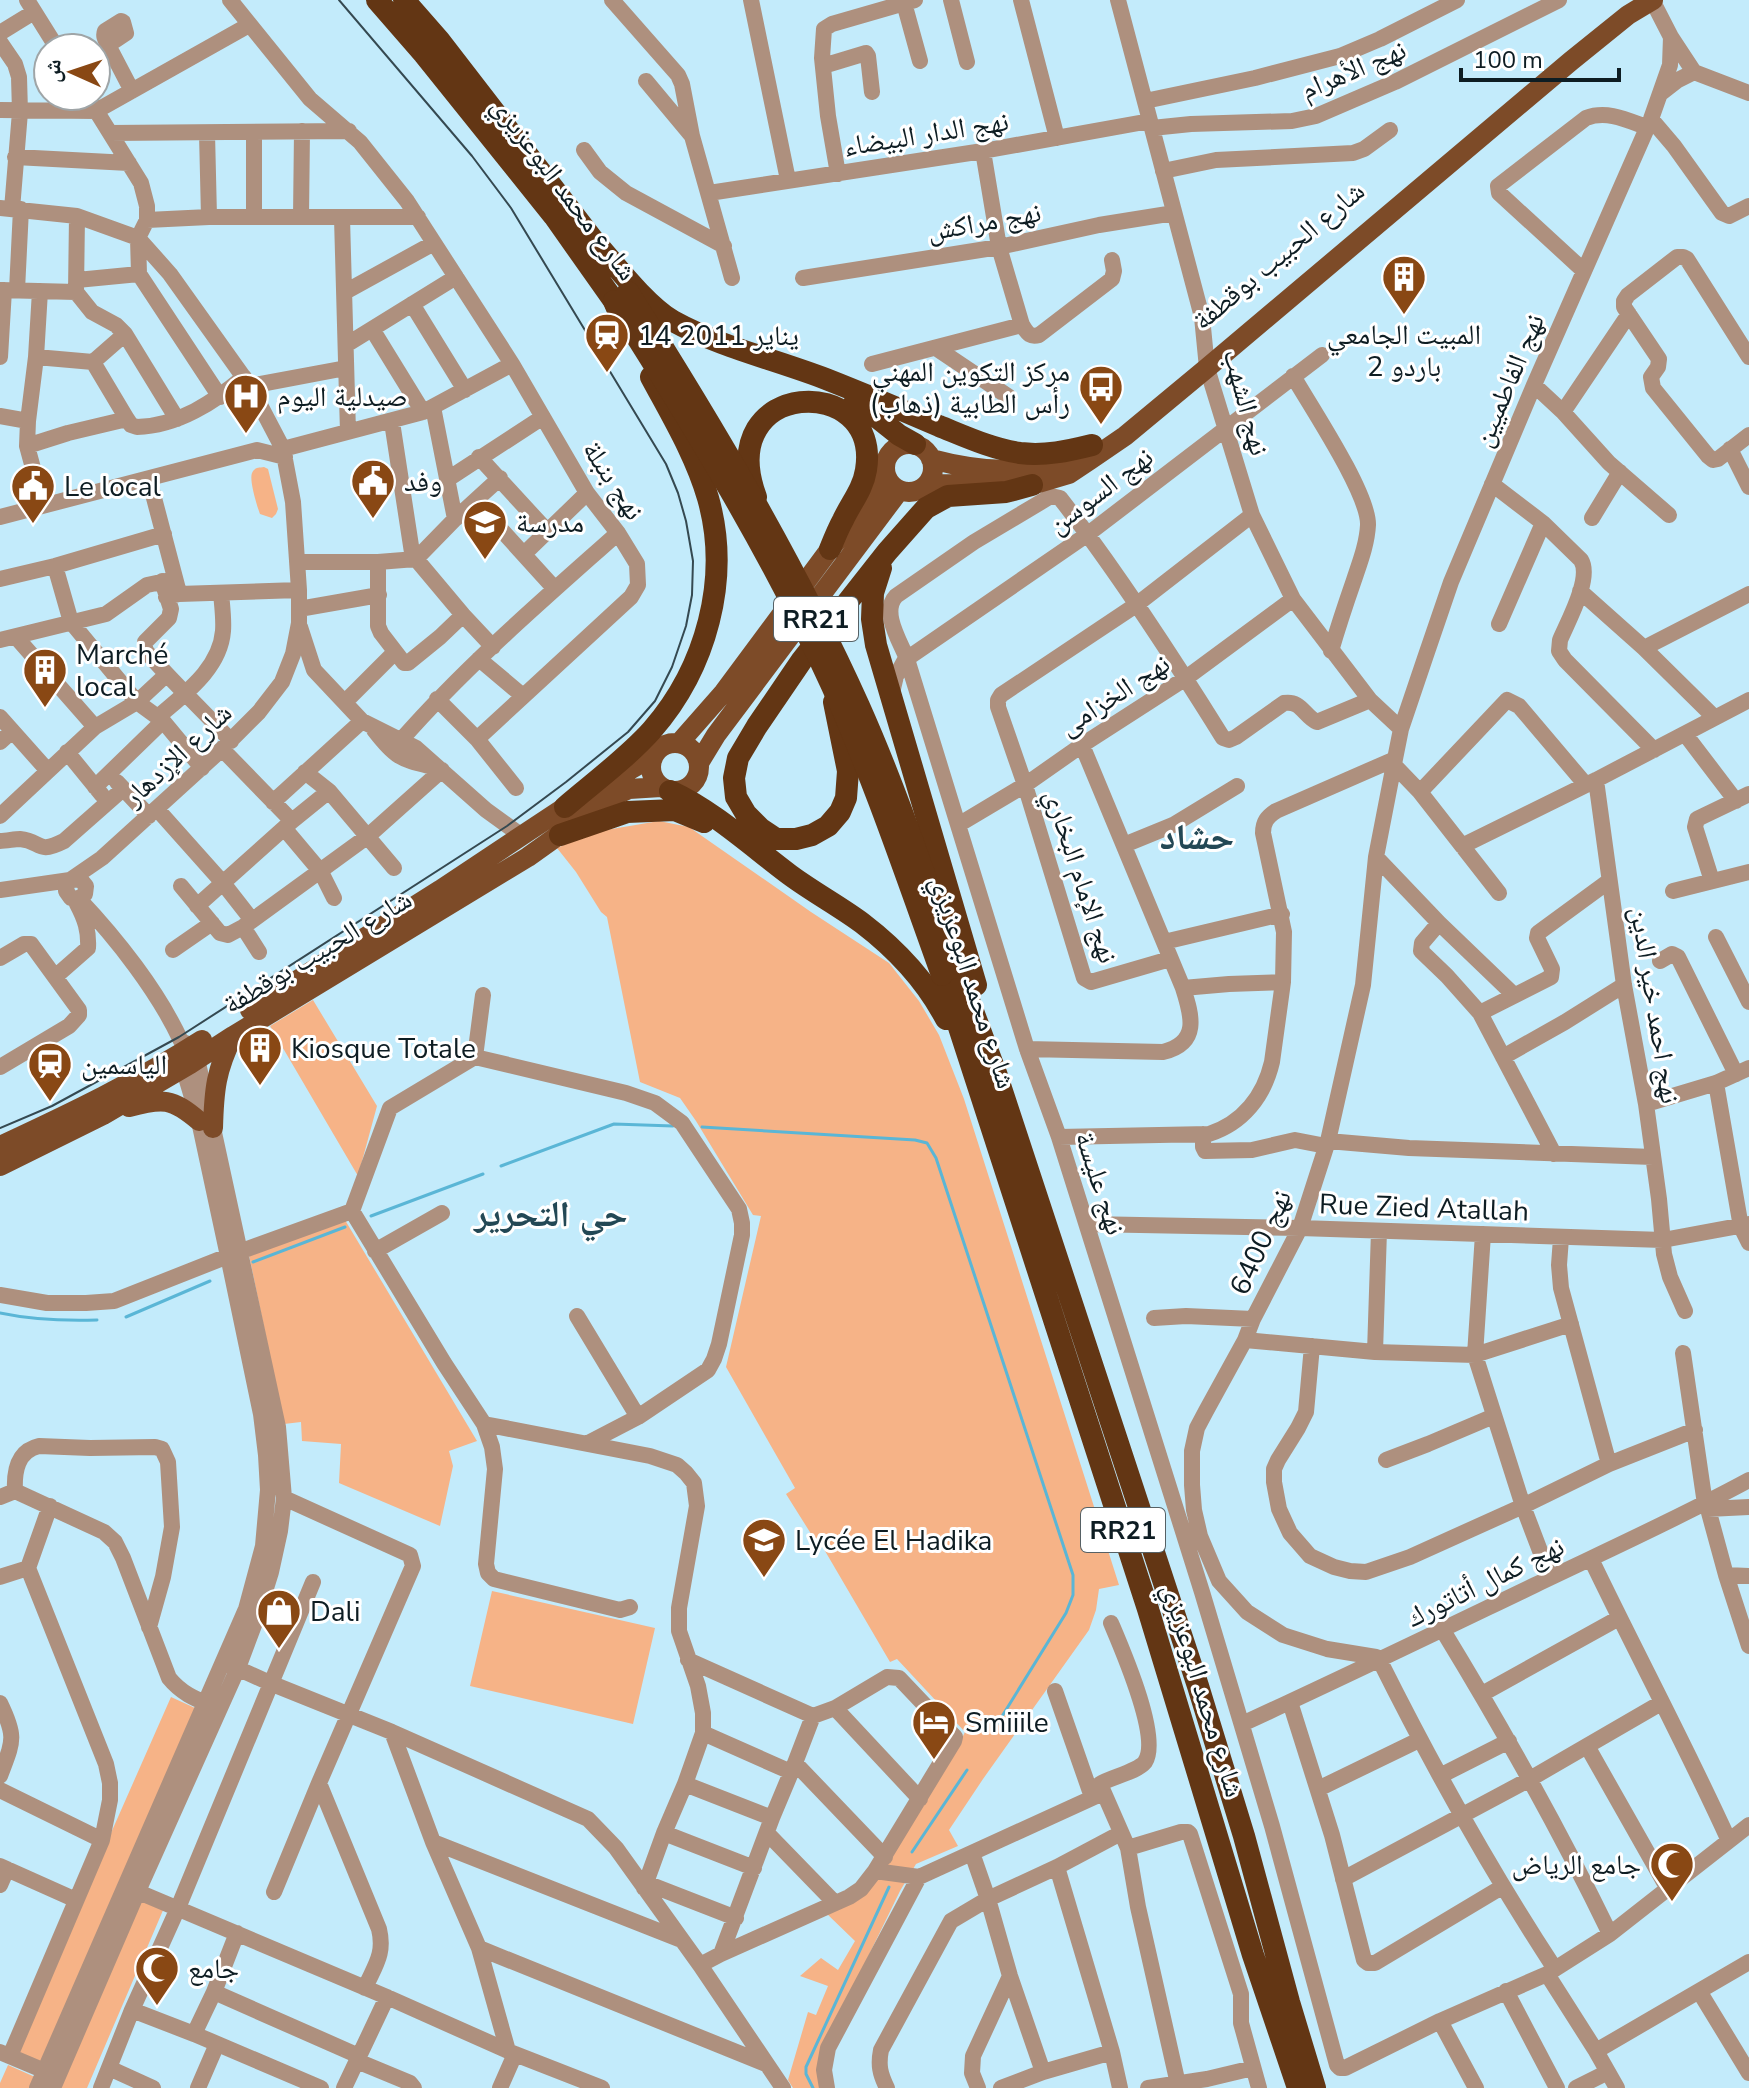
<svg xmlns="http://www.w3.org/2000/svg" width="1749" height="2088" viewBox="0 0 1749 2088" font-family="'Nunito Sans','Noto Naskh Arabic',sans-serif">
<rect width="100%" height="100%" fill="#c3ebfb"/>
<path fill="#f6b387" d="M264 467 268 469 278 509 276 514 272 518 260 514C257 506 249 480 252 473 255 467 258 468 264 467Z
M659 821 689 827 811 912 889 963 919 1001 939 1035 964 1099 1119 1585 1099 1589 1096 1610 1089 1630 983 1779 949 1830 958 1846 916 1864 900 1891 824 2047 822 2088H793L788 2080 808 2012 816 2015 828 1986 800 1976 821 1958 838 1970 855 1941 826 1913 866 1892 951 1760 965 1732 897 1659 890 1662 818 1539 813 1537 786 1494 795 1488 726 1367 761 1216 753 1215 696 1121 680 1098 640 1082 607 917 601 912 576 872 557 848 594 832Z
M313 1000 377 1106 358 1176 270 1026Z
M345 1220 477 1441 449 1451 453 1466 440 1526 339 1483 341 1444 302 1441 301 1422 284 1424 249 1255Z
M492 1591 655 1628 633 1724 470 1686Z
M171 1697 195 1708 40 2065 13 2055Z
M140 1897 164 1908 87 2088H59Z
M8 2065 35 2077 30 2088H0V2083Z"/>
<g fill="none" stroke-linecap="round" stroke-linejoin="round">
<path stroke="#5ab6d6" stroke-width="3" d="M702 1127 915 1140 927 1143 936 1158 1073 1575V1595L1066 1613 996 1726
M501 1166 614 1124 673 1126
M371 1216 483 1174
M253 1262 345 1227
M0 1313C33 1320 64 1321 97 1320
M126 1317 210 1281
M912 1852 967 1770
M813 2088 806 2074V2067L889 1887"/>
<path stroke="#ae907e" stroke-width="16" d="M27 0 57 48
M230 0 310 99 360 142 407 201 512 364 587 493 618 533 637 564 638 585 631 597 477 739
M612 0 678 75 682 84 692 136 732 278
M751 0 788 180
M951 0 967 62
M1021 0 1057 138
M1118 0 1202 317 1207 368 1252 515 1293 599 1370 700 1401 729
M1652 0 1671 37 1694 72 1749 93
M904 3 920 61
M0 33 34 12
M0 42 15 64 19 77 20 112 12 209
M108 45 126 33 123 22 121 21 105 31C103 36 105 39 108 45L132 91
M823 66 866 53 868 56 872 92
M646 81 691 135
M1660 94 1678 80 1694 72
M87 96 141 183 147 206V220L138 238 139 274 220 397
M1145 101 1255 78 1340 56 1380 39 1457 0
M0 110 96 111 249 25
M1651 119 1674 146 1722 213 1729 216 1749 206
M1152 128 1191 124 1292 121 1316 116 1395 82 1559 0
M110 133 349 131
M207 133 209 217
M584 150 600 172 626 193 724 246
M983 151 999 247 1022 325C1027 332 1029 338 1039 335L1112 279 1114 271 1112 260
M15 157 129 163
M1163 171 1216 160 1353 153 1364 149 1390 130
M838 174 828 116 822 58 824 29 832 24 915 0
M709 193 983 151 1150 121
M0 208 77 216 138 238 170 274 250 386 283 449 293 502 299 590V623L293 654 282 682 259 712 222 749 102 858 70 880 67 884 66 891 71 898 79 899 85 894 86 886 81 880 73 879
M254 217V132
M301 217 302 131
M342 218 348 432
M147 220 209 217H418
M1584 271 1499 193 1498 186 1586 118C1607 110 1627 120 1646 127
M803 278 999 247 1099 225 1174 213
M77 280 139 274
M0 290 76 292 77 216
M17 290 21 209
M40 291 36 357 28 421 27 446 43 505
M76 292 92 312 116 325 125 334 177 419
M345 292 434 243
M412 304 465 390
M372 329 423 412
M346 345 456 277
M936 348 1009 397
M0 357 4 290
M36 357 93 362 125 334
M1749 357 1687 259 1683 257H1677L1628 295 1624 301V307L1659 359 1658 367 1651 377 1653 388 1708 456 1713 460 1718 459 1749 435
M93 362 127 419 131 425 137 427C178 426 214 402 244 377
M872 364 1022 325
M1293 376C1311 407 1369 494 1368 525 1367 544 1360 562 1354 580 1346 603 1338 627 1331 651
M1534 385 1563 412 1609 463 1669 515
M250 386 346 368
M433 407 455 519
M1563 412 1629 314
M0 416 28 421
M392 422 413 559
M27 446 68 433 127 419
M283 449 423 412 512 364
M1730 449 1749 487
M479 457 547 531
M149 479 178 589
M448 479 543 417
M1492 484 1543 523 1581 560C1592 578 1568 621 1560 640L1559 651 1565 660 1654 750
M476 502 555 589
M0 517 257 450 285 457
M1592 518 1620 472
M524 554 587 493
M416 559 463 615 493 647
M298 562H378L416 559 455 519 500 478
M378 562V626L381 633 404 663H408L440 637 463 615
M55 566 71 622 137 702 163 721 202 768
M0 579 55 566 164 534
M162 581 171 609 169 618 145 642V650C172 682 203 710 231 741
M1580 591 1644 648 1714 717
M166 597 179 594 299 590
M299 609 379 595
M1499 624 1543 523
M300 627 314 670 362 721 416 748 486 810 522 836
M16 637 95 727
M0 640 106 614 147 585 175 579
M1644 648 1749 594
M479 659 523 696
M892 693 896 676 905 660 1088 534 1322 355
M437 699 477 739 516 788
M1370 700 1317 722C1304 716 1301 700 1284 703L1236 737 1229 740 1223 738C1172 656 1119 574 1060 498L1051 496 1046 499 974 542 896 596C881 612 900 641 907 659L1027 1049 1059 1137 1202 1592 1272 1826 1337 2065 1340 2068H1345L1440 2021 1547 1974 1610 1934 1749 1825
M345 702 395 652
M0 717 48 771
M158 717C184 694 220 669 223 631 224 619 222 605 221 593
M374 730C397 760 401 759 437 768
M1685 734 1736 801
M402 739C468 664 544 599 618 533
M0 742 12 731
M222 749 292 821
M67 752 102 795
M1394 765 1420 792 1499 893
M305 772 329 791 394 868
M1596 780 1624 985 1646 1104 1659 1199 1664 1254 1670 1277 1685 1311
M117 782 149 816
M95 787 163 721
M1420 792 1507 700 1519 706 1586 785
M273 802 362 721
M157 809 223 883 252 920
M0 816 95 727 137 702 166 675
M958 825 1025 785 1082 745 1186 678 1293 599
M284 828 321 872 334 898
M0 841C7 841 14 839 20 839 42 841 36 855 64 841L123 789
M1124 845 1173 825 1237 786
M1462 846 1596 780 1749 700
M1376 857 1439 923 1514 995
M1712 881 1695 827 1697 819 1749 794
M181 886 220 933 228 935 243 927 368 836 442 770
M0 890 70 880
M1673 891 1749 872
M79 899C116 938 158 991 181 1041
M197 906 292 821 329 791
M1439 923 1422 943 1421 951 1447 976 1480 1013 1554 1154
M243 927 259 952
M1716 937 1749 1002
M1164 942 1282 914
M173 950 212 923
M0 958 24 944H31L79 1010V1015L69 1026 0 1067
M1170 959 1091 982 1084 978 1025 785 998 707V700L1001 695 1136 605 1252 515
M1660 961 1672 954 1678 957 1736 1074
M55 977 88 948C89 931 85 919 77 904
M1183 988 1229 984 1283 982
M1480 1013 1551 977 1552 969 1537 938 1538 933 1609 881
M1027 1049 1163 1052C1200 1043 1192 1016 1183 988L1082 745
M475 1057 483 995
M1503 1057 1565 1022 1624 985
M1716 1083 1741 1227 1749 1243
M1646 1104 1716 1083 1749 1068
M1203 1134V1147L1205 1151 1252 1150 1295 1140 1326 1146
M1059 1137 1209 1134C1243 1123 1264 1096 1272 1062L1283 982 1284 932 1263 833C1263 822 1267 817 1276 811L1395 759
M1328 1141 1409 1148 1653 1157
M352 1211 390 1108 475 1057 626 1093 655 1103 682 1123 739 1209 742 1223V1235L719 1344 714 1359 708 1370 638 1417 588 1443
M352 1211 444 1363 484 1424 492 1447 495 1469 486 1564 488 1573 494 1579 620 1610 630 1607
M1087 1224 1300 1228 1663 1240 1749 1224
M1483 1234 1475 1355 1523 1506 1550 1577
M1561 1238 1559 1265 1561 1288 1609 1464
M375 1251 442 1213
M0 1295 47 1303H86L114 1301 228 1256 352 1211
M577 1316 638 1417
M1154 1318 1186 1316 1253 1319
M1245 1340 1375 1352 1475 1355 1571 1324
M1312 1346 1306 1412 1298 1428 1278 1460 1274 1469V1482L1279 1509 1290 1533 1310 1556 1334 1567 1350 1571 1366 1572 1410 1557 1523 1506 1609 1464 1695 1430
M1375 1352 1379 1231
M1683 1353 1705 1504 1708 1509 1726 1575 1749 1646
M484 1424 650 1456 677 1465 686 1473 694 1483 697 1506 679 1608V1631L698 1686 703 1713V1733L685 1784 664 1833 644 1888
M1386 1460 1428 1444 1494 1416
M15 1491C14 1472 17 1451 39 1446L90 1448 155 1447 162 1449 168 1462 172 1527 163 1577 149 1627
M0 1497 15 1491 104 1532 115 1542 123 1558 169 1678C182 1694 196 1699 215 1707
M1708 1509 1749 1507
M1591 1559C1636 1653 1686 1746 1729 1841
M1726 1575 1749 1576
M0 1577 28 1568
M1111 1623C1122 1649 1161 1738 1145 1762 1137 1772 1111 1777 1100 1784L1128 1848 1138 1907 1178 2084
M1442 1629C1503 1729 1559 1829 1610 1934
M688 1660 813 1716 835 1708 887 1677 899 1678 955 1737 954 1741 875 1871 861 1889 849 1897 721 1954 700 1965
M1380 1661 1376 1657 1327 1649 1283 1635 1247 1612 1219 1581 1200 1536 1194 1510 1192 1485V1451L1197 1428 1206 1411 1245 1340 1253 1319 1300 1228 1328 1141 1363 985 1376 857 1395 759 1401 729 1425 658 1451 582 1534 385 1651 119 1670 65 1671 37
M1380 1661C1433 1767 1490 1870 1555 1969
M228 1664 270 1683 392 1732 588 1819 616 1848 700 1965 783 2088
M1055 1691 1092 1797
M1482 1694 1619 1618
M1290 1702 1332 1835 1364 1960 1368 1963H1375L1502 1887
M0 1703C17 1738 13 1741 0 1776
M835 1708 920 1799
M1242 1724C1340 1679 1437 1632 1535 1585 1606 1551 1679 1518 1749 1480
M392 1732 433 1842 479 1948 508 2051
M703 1733 791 1772
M1587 1746 1668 1889
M795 1763 885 1857
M1440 1776 1509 1741
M319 1783 379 1929C385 1954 375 1965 365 1988
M685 1784 772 1818
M1318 1789 1419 1740
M0 1790 102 1840
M664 1833 754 1868
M767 1833 835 1903
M433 1842 679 1939
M1128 1848 1181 1832H1188L1190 1834 1241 1994V2023L1259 2088
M972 1853 988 1899 1010 1976 1043 2072
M0 1866 76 1900
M1057 1867 1112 2052 1120 2088
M875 1871 919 1877 1103 1793
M1343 1879 1530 1779 1661 1703
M646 1883 736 1918
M0 1885 7 1869
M129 1888 387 1997 515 2054 602 2088
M274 1892 319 1783 413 1566 410 1555 284 1498
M237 1933 214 1992 194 2034 321 2088
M479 1948 766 2064
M721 1954 772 1818 795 1763 813 1716
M1547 1974 1596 2051 1617 2088
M1506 1991 1557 2088
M1699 1991 1749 2073
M214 1992 359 2056
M132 2010 194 2034
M1440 2021 1476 2088
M1596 2051 1749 1962
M0 2052 52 2074
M10 2056 102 1840 110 1800V1783L106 1764 28 1568 50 1506
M357 2061 410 2083 414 2088
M109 2068 153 2088
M37 2088 246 1609 263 1546 268 1490 266 1455 261 1414 228 1256 199 1121 180 1057
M53 2088 138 1891 238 1668 256 1620 271 1572 280 1531 284 1498 278 1427 213 1128 197 1059 192 1046 181 1041
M101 2088 132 2010 178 1908 313 1582
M198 2088 217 2044
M344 2088 387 1997
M500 2088 515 2054
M827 2088 824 2070 828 2048 919 1877
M887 2088C880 2074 878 2065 881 2050L951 1921 988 1899 1057 1867 1121 1833
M978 2088 972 2073 973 2056 1010 1976
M1001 2088 1043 2072 1112 2052
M1148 2088 1207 2079 1253 2068
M1576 2088 1608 2072"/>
<path stroke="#7d4b28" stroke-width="20" d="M885 468a24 24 0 1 1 48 0a24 24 0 1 1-48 0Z
M931 459C980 472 1027 476 1073 454
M928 484 1032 485 1069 474 1090 460 1125 436 1207 368 1571 61 1628 15 1653 0
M680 742 724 692 830 549 874 495 885 474
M651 767a24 24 0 1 1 48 0a24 24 0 1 1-48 0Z
M699 763 716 735 899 491
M250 1010 440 890 565 807 652 757
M129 1107C163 1098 172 1098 199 1121
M213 1128C214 1090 216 1070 233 1036
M0 1146C69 1114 138 1081 202 1040
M0 1166 103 1115 190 1064 233 1036 528 857 612 797 629 789 661 787"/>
<path stroke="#633614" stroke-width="22" d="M377 0 424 54 554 216 614 301 621 318
M404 0 439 40 604 254
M596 243C616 266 647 306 673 321 720 347 777 360 826 379 864 394 902 410 939 426 964 436 992 449 1020 453 1045 456 1068 451 1092 445
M855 400 899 435 915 444
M756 497C712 378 882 372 866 470 863 489 851 503 843 520 838 529 834 539 830 549
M881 568 873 593 872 619 876 645 976 985
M834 702 848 771 846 798 840 812 828 826 812 835 796 839H776L761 829 746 814 736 797 734 778 738 758 757 726 802 660 887 552 926 508 948 496 1006 492 1032 485
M670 791C715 812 750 845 790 875 813 892 839 906 862 923 896 949 926 981 946 1019
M565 807C593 783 628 757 652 730 706 668 731 579 708 498 696 456 672 416 651 377
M560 835 627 812 675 810 704 822
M957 968 996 1073 1198 1686 1244 1836 1289 2002 1315 2088
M942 975 1148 1609 1253 1955 1298 2088"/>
<path stroke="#354951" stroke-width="2" d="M0 1128 52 1106 179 1037 507 826 566 782 628 732 655 701 672 667 686 626 692 595 693 561 686 521 678 493 666 464 511 208 472 156 339 0"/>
<path stroke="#633614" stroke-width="22" d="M628 292C713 426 794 562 859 706 897 791 926 880 957 968
M614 301C693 425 771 552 832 686 874 780 907 878 942 975"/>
</g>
<defs>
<g id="building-pin" transform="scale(2.3)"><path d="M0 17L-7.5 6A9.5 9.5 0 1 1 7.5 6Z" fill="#894814" stroke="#fff"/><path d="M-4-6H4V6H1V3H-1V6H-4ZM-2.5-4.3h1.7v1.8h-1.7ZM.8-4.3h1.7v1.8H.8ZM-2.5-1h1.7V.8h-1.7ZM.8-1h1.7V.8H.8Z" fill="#fff"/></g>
<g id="station-pin" transform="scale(2.3)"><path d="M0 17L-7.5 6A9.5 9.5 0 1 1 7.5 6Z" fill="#894814" stroke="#fff"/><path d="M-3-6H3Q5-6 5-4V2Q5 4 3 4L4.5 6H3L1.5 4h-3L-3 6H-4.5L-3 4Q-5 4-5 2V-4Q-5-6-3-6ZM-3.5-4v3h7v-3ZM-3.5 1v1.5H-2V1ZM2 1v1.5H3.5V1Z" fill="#fff"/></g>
<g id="bus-pin" transform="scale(2.3)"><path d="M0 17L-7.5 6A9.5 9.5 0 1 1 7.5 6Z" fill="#894814" stroke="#fff"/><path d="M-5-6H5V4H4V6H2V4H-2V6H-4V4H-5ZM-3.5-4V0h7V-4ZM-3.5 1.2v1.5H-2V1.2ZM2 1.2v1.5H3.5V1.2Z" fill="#fff"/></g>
<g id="hospital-pin" transform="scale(2.3)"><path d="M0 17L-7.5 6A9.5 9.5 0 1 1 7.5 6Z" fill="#894814" stroke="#fff"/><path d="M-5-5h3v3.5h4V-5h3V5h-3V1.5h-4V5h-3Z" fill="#fff"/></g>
<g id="civic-pin" transform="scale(2.3)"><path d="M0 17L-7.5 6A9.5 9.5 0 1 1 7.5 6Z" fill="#894814" stroke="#fff"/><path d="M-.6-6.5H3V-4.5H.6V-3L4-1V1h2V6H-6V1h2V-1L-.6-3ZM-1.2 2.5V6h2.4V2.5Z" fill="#fff"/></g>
<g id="school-pin" transform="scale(2.3)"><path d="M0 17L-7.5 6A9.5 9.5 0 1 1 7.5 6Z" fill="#894814" stroke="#fff"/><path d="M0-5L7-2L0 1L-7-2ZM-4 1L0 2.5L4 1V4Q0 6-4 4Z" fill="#fff"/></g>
<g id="shop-pin" transform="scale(2.3)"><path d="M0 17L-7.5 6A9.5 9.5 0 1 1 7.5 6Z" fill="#894814" stroke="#fff"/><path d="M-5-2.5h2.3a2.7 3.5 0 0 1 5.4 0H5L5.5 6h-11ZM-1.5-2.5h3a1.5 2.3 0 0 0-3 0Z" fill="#fff"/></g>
<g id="hotel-pin" transform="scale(2.3)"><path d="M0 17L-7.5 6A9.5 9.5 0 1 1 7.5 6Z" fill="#894814" stroke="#fff"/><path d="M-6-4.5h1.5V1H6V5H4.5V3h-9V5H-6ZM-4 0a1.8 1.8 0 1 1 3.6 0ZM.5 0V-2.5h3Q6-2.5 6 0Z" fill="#fff"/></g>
<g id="mosque-pin" transform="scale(2.3)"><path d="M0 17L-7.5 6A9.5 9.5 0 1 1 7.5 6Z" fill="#894814" stroke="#fff"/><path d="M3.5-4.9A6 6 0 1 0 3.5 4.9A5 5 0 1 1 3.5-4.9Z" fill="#fff"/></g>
</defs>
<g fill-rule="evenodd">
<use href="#building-pin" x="1404" y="277"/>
<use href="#station-pin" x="607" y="335"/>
<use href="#bus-pin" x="1101" y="387"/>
<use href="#hospital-pin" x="246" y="396"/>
<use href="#civic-pin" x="373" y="481"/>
<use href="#civic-pin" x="33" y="486"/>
<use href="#school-pin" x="485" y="522"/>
<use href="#building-pin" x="45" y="670"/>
<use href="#building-pin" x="260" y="1048"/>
<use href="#station-pin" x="50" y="1064"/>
<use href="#school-pin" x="764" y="1540"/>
<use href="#shop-pin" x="279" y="1611"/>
<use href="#hotel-pin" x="934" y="1722"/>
<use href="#mosque-pin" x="1672" y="1864"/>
<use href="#mosque-pin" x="157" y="1968"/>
</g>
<g text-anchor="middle" stroke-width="6" stroke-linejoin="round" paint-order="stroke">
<g fill="#fff" stroke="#566165" stroke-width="2">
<rect x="774" y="597" width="84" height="44" rx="6"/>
<rect x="1081" y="1508" width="84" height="44" rx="6"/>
</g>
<g font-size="26" font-weight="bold" fill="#0e1d23">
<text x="816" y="628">RR21</text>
<text x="1123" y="1539">RR21</text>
</g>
<g font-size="28" fill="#0e1d23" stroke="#fff">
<text transform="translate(1353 69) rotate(-23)" y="10">نهج الأهرام</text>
<text transform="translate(926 133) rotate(-9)" y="10">نهج الدار البيضاء</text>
<text transform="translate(565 188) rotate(53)" y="10">شارع محمد البوعزيزي</text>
<text transform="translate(984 221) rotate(-10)" y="10">نهج مراكش</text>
<text transform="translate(1278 255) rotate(-40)" y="10">شارع الحبيب بوقطفة</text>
<text transform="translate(1508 380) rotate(-67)" y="10">نهج الفاطميين</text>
<text transform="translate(1247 402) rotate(75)" y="10">نهج الشهب</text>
<text transform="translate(614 480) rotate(57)" y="10">نهج بنبلة</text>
<text transform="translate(1100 490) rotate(-37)" y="10">نهج السوسن</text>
<text transform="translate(1114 694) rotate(-33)" y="10">نهج الخزامى</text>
<text transform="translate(177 754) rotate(-43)" y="10">شارع الإزدهار</text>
<text transform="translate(1082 876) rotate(72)" y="10">نهج الإمام البخاري</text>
<text transform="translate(317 951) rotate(-31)" y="10">شارع الحبيب بوقطفة</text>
<text transform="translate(974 982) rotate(72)" y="10">شارع محمد البوعزيزي</text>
<text transform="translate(1656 1005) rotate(81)" y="10">نهج احمد خير الدين</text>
<text transform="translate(1101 1183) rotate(72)" y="10">نهج عليسة</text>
<text transform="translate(1424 1207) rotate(2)" y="10">Rue Zied Atallah</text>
<text transform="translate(1260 1242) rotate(-66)" y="10">نهج 6400</text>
<text transform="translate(1485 1581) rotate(-26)" y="10">نهج كمال أتاتورك</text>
<text transform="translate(1204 1690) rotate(73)" y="10">شارع محمد البوعزيزي</text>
</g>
<g font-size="28" fill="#0e1d23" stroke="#fff" text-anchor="start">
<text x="1404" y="344" text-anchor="middle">المبيت الجامعي<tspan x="1404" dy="32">باردو 2</tspan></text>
<text x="638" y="345">14 يناير 2011</text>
<text x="1070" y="381" text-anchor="end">مركز التكوين المهني<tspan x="1070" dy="32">رأس الطابية (ذهاب)</tspan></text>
<text x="277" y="406">صيدلية اليوم</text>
<text x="404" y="491">وفد</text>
<text x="64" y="496">Le local</text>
<text x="516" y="532">مدرسة</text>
<text x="76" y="664">Marché<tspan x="76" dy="32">local</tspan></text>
<text x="291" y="1058">Kiosque Totale</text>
<text x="81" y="1074">الياسمين</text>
<text x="795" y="1550">Lycée El Hadika</text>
<text x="310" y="1621">Dali</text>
<text x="965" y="1732">Smiiile</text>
<text x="1641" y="1874" text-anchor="end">جامع الرياض</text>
<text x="188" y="1978">جامع</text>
</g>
<g font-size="36" font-weight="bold" fill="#234855" stroke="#fff">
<text x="1197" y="849">حشاد</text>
<text x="551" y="1226">حي التحرير</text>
</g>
</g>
<g transform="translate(72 72) rotate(273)"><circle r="38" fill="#ffffff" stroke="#9fa5a7" stroke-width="2"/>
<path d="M0-6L14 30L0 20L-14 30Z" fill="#894814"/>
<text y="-12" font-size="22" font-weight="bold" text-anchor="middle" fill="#0e1d23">ش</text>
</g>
<path d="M1461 68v12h158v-12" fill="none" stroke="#0e1d23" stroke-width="4"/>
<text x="1473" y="68" font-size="24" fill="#0e1d23" stroke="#ffffff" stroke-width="6" paint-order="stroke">100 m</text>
</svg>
